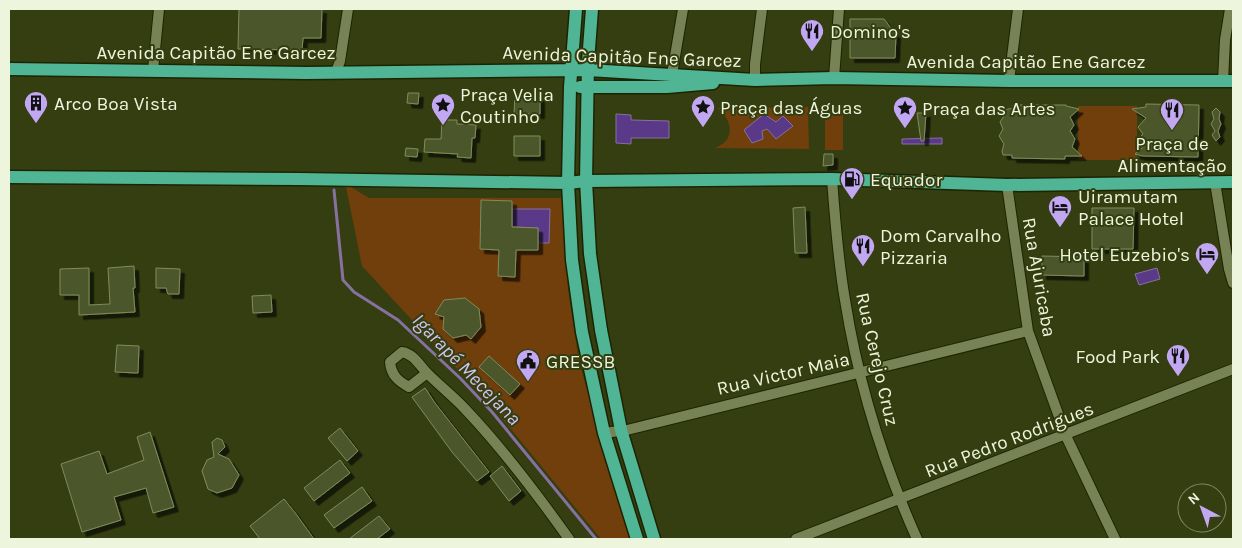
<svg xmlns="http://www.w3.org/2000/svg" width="1242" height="548" viewBox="0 0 1242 548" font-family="Karla,sans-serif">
<defs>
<filter id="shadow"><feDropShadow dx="4.5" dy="4.5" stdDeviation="0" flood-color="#0009"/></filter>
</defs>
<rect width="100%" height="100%" fill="#353e11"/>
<path fill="#703f0b" d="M825 106 843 107V150H825Z
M1078 106H1137V160H1078Z
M808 107 809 149 715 148C736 140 733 120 717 108Z
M346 187H351L369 198H562L568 289 579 362 631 539H601L497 412 362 266Z"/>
<path fill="#5a3988" stroke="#8671a1" d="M616 114 631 115V120L669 121V138H631V144L616 143Z
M764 114 776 122 783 116 793 126 776 139 767 129 762 131 763 139 752 143 744 130Z
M942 138V144H902V139Z
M512 209H550L549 243H538V228L512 227Z
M1157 268 1160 279 1139 285 1135 274Z"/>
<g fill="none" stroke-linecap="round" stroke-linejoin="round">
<path stroke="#8671a1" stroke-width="3" d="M334 190 343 280 354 292 398 320 460 378 492 412 596 539"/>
</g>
<path fill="#4b5629" stroke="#808c5d" filter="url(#shadow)" d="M239 9H322L321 38H303L302 50 238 49Z
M850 19H884L896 35 895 58H850Z
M408 93H419L418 104 407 103Z
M515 94H540V114H514Z
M1146 104 1199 105 1198 157 1143 156 1135 154 1143 147 1138 139 1143 134 1138 127 1146 118 1132 109 1146 107Z
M1013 105H1066V106L1079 109 1070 117 1074 125 1070 131 1075 139 1072 147 1082 156H1065V159L1012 158V155H1003L1002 151 1004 144 999 136 1003 129 1000 122 1004 116V110L1013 108Z
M1216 108 1220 112 1219 119 1221 124 1218 131 1220 137 1216 141 1212 135 1215 131 1211 124 1214 119 1212 112Z
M917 113H926L924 141H921Z
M442 120H457V124L476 125 475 138H472L471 158 457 157 458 154 424 152 425 139H441Z
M514 136H540V156H514Z
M406 148 418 149 417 157 405 156Z
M824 154H833V165L823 166Z
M481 200 512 201V227L538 228V250H516L515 277 498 276 499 250 480 249Z
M805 207 807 253H795L793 208Z
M1092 208H1134L1133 249H1092Z
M1042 256 1084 257V276L1042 275Z
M134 266 135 288H133L135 312 79 315V295H60V269L89 268V305L110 304 108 268Z
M156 268 180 269 179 294H168L166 288H156Z
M271 295 272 312 253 313 252 296Z
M465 298 479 309 481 327 471 339 466 335 453 338 443 329 444 317 435 314 444 300Z
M117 345 139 346 138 373 115 372Z
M489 356 520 384 510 395 479 367Z
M425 388 435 403 489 472 477 481 452 452 412 397Z
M340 428 358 451 347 461 328 438Z
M150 432 174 507 153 513 146 488 114 497 121 520 82 532 61 464 99 451 107 474 144 460 137 437Z
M217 438 222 440 225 447 218 454 229 459 239 475 232 488 217 493 208 489 202 471 207 460 214 457 212 442Z
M340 460 350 473 314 501 304 488Z
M502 466 521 491 509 501 490 476Z
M362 487 372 501 334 528 324 515Z
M284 499 296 514 314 539H260L250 526Z
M379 516 390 529 377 539H349Z"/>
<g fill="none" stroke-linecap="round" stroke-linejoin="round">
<g stroke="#1d2402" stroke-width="12">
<path id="minor" d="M153 70 159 9
M336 72 340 61 348 9
M672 74 683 9
M834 78 839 9
M755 80V64L762 9
M1009 81 1018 9
M1223 81 1225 40 1230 9
M832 179C835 220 838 260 845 300 858 382 883 463 917 539
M1215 182 1229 269 1233 283
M1007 185 1028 331 1066 436 1115 539
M427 373 409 387C398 381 391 375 390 362L402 352C414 354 419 365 427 373 440 386 454 397 466 410 504 450 537 494 569 539
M604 433 627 430 1028 331
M796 539 1233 369"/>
</g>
<g stroke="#1d2402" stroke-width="15">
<path id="major" d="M576 9 570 87 568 183 572 260 582 332 604 433 637 539
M592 9 588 62 586 181 590 254 601 330 621 430 654 539
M9 69 306 73 588 70 755 80 834 78 1009 81H1233
M580 87H667L713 83
M9 177 299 179 568 183 586 181 832 179 1007 185 1233 182"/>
</g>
<use href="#minor" stroke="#778355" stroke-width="10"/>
<use href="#major" stroke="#50b595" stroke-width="12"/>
</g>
<defs>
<g id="restaurant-pin" transform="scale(1.25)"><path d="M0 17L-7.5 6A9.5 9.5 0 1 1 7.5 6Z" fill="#c2a8f2" stroke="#353e11"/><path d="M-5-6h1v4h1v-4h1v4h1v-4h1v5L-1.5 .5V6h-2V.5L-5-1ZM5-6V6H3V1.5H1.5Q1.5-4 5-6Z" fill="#111"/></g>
<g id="building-pin" transform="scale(1.25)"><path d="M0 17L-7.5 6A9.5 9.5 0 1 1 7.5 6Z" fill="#c2a8f2" stroke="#353e11"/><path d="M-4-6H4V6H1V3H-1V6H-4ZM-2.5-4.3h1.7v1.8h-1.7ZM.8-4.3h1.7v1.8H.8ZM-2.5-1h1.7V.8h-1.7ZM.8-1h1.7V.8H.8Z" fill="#111"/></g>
<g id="sight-pin" transform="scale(1.25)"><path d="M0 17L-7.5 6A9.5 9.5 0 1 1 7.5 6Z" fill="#c2a8f2" stroke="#353e11"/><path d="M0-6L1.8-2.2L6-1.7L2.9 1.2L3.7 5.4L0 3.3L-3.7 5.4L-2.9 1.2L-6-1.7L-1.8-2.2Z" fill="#111"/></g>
<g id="fuel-pin" transform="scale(1.25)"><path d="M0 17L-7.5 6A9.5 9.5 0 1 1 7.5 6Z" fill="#c2a8f2" stroke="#353e11"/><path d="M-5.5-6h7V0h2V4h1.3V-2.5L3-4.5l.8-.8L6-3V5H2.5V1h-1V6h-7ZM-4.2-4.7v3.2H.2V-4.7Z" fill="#111"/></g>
<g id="hotel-pin" transform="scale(1.25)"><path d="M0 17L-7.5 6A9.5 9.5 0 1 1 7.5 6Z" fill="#c2a8f2" stroke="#353e11"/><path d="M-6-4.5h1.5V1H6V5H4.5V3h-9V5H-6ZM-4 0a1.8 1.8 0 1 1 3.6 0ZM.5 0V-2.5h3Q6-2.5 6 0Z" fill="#111"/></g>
<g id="civic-pin" transform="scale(1.25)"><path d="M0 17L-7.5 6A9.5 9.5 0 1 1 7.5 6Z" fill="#c2a8f2" stroke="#353e11"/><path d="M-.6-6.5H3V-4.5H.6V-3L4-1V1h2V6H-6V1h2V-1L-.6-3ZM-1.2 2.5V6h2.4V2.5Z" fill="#111"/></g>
</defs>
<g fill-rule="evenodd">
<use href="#restaurant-pin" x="812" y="31"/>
<use href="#building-pin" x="36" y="103"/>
<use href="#sight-pin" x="443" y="105"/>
<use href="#sight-pin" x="703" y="107"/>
<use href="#sight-pin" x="905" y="108"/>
<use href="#restaurant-pin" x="1172" y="110"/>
<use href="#fuel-pin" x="852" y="179"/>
<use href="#hotel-pin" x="1060" y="207"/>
<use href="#restaurant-pin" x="863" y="246"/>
<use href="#hotel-pin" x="1207" y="254"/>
<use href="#restaurant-pin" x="1178" y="356"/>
<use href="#civic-pin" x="528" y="361"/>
</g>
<g text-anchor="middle" stroke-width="4" stroke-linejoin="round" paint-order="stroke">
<g font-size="19" fill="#edf5dc" stroke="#353e11" text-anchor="start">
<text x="830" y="38">Domino's</text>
<text x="460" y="101">Praça Velia<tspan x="460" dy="22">Coutinho</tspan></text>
<text x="54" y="110">Arco Boa Vista</text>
<text x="720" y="114">Praça das Águas</text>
<text x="922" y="115">Praça das Artes</text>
<text x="1172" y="150" text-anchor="middle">Praça de<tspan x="1172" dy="22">Alimentação</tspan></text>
<text x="870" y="186">Equador</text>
<text x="1078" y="203">Uiramutam<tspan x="1078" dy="22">Palace Hotel</tspan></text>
<text x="880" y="242">Dom Carvalho<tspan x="880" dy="22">Pizzaria</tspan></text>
<text x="1190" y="261" text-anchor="end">Hotel Euzebio's</text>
<text x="1160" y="363" text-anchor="end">Food Park</text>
<text x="546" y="368">GRESSB</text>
</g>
<g font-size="19" fill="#edf5dc" stroke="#353e11">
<text x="216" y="59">Avenida Capitão Ene Garcez</text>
<text transform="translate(622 56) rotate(2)" y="7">Avenida Capitão Ene Garcez</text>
<text x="1026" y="68">Avenida Capitão Ene Garcez</text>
<text transform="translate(1040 277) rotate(80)" y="7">Rua Ajuricaba</text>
<text transform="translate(878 359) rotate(77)" y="7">Rua Cerejo Cruz</text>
<text transform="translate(783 373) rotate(-13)" y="7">Rua Victor Maia</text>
<text transform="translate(1009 439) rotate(-21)" y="7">Rua Pedro Rodrigues</text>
</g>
<g font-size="20" font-style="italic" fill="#d2c3f0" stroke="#353e11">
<text transform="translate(467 369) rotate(46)" y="7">Igarapé Mecejana</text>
</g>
</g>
<rect width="1242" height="548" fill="none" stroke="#edf5dc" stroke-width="20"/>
<g transform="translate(1202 508) rotate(319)"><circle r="24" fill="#353e11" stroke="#7f8762"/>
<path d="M0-4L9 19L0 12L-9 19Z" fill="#c2a8f2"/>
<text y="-8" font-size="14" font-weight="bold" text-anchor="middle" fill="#edf5dc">N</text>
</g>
</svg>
